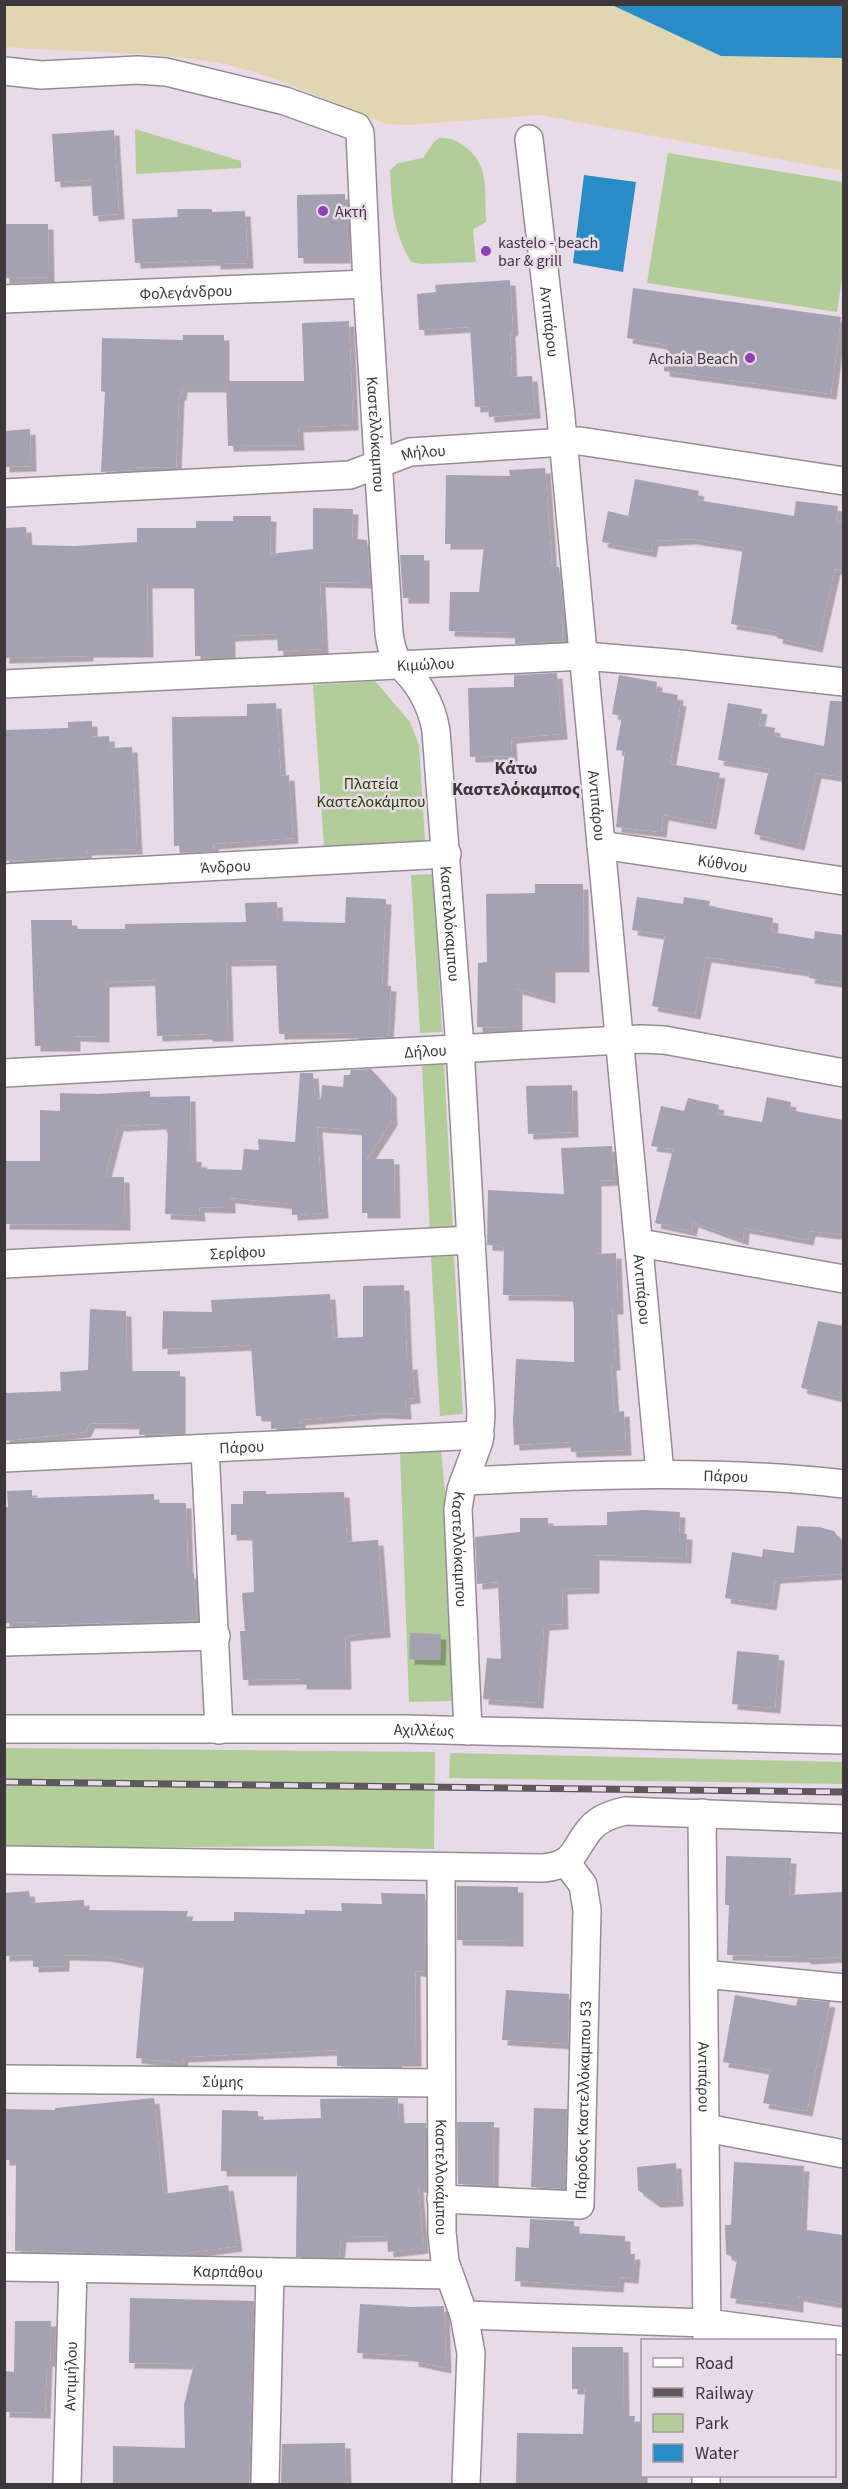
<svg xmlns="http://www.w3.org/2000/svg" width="848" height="2489" viewBox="0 0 848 2489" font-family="'Source Sans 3',sans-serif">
<defs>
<filter id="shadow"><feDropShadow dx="5.5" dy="5.5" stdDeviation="0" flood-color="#0004"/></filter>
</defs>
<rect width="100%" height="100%" fill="#e8dbe7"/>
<path fill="#b2cd99" d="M135 129 241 161V168L136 174Z
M439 138C457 136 477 153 482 170 487 185 485 206 486 222L473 229 476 262 421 264 411 262C392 228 392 208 390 170L398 163 423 158 434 142Z
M668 153 843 182V272L837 312 647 283Z
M375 681 410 722 419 745 425 841 324 846 313 685Z
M434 874 442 1032 420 1033 411 875Z
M444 1064 453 1233 430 1234 422 1066Z
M454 1256 463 1414 440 1416 431 1257Z
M441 1450 445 1492 452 1701 409 1702 400 1452Z
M4 1748 435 1752 434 1849 327 1846 5 1848Z
M450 1753 843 1762V1784L449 1778Z"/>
<path fill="#e0d7b2" d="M4 5H612L721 56 843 58V171L540 115 408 125 386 124C331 104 276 74 218 63 148 50 75 53 5 47Z"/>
<path fill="#288dc4" d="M612 5H843V58L721 56Z
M584 175 636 182 623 272 573 263Z"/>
<path fill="#a4a2b1" filter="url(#shadow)" d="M114 130 119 214 93 216 91 180 55 182 52 134Z
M345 194V258H298L297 195Z
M177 209H212V212L245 211 248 263 215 264V260L135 263 132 219 178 217Z
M4 224H48L49 277 4 278Z
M510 280 513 330 510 331 512 377 532 376 535 413 489 417 488 406 475 407 470 327 419 330 417 294 436 292 435 285Z
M633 288 841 317 831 394 664 371 667 345 627 338Z
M349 321 353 425 298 427 299 445 228 446 226 381H304L302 323Z
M183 335H224V387H182L181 395H179L176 468 135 467V470L101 472 105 392 101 391 102 338 183 340Z
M30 429 31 466 4 467V431Z
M545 468 552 567H559L563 610 562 641 515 644V633L449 631 450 592H479L484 544H445L446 475 510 476 509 470Z
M635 479 699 491 697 500 794 516 796 501 838 506 836 521 843 522V570L835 569 817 647 777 638 778 632 731 624 743 547 691 539 653 541 651 552 602 542 608 511 628 516Z
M313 508 353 509 352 539 367 540 370 583 320 582 323 649 278 651 277 634 230 636V656H195L194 583H147L148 652H88V656L4 658V528L26 527 27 545 75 546 137 542V528H196V521H233V516H271L270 554 313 549Z
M400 555H424V598H403Z
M557 673 562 734 511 738 512 756 470 757 468 688 514 687V675Z
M619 675 657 682 656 691 678 695 677 700 681 701 670 764 720 773 711 824 663 815 661 832 616 827 625 751 616 750 622 716 612 714Z
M830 701H843V777L816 773 799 845 754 834 769 769 718 760 728 703 762 709 759 725 775 728 774 736 824 746Z
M276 703 281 776 289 775 293 838 213 844 214 851 180 853 179 846H174L172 717 247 716V704Z
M92 721V737L109 736 110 748 132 747 137 849 86 850 87 857 4 861V730L68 728V722Z
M535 884H583L584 967H550V998L517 989V1028L477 1027 478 963 487 962 486 894 535 893Z
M346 897 386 899 382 985 391 986 388 1037 353 1038V1033L279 1034 276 960 226 961 228 1036H207V1034L157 1036 155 980 104 982V1037L75 1036V1046H35L31 920H72V929H125V924L246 922 245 903 277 902 278 921 345 923Z
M637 897 683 904 684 897 710 901 709 906 773 918 772 932 814 939 815 931 843 935V983L809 978 810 972 706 957 695 1014 652 1006 665 935 632 930Z
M371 1069 391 1092 392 1120 367 1159H394L395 1213H362V1130L317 1127 323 1213 292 1215V1204L230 1198V1208L199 1207 200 1216 165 1214 168 1128H161V1124L118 1126 105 1177H124L125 1225 4 1224V1161H40V1110L60 1111V1093L97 1094 150 1091V1097L190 1096 191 1161 202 1162 201 1169 242 1170 244 1149 259 1150 258 1139 295 1142 300 1073H313L315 1098 321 1099 322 1085 343 1087 344 1075H350L351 1070Z
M572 1085 573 1132 528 1134 526 1086Z
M767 1097 791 1102 790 1110 843 1120V1235L810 1231 808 1240 744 1228 743 1240 693 1222 691 1231 655 1223 673 1149 651 1146 661 1106 684 1111 688 1098 719 1105 717 1114 762 1122Z
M612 1146 614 1180 596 1181V1254L616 1253 618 1309H612L615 1365H611L614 1412 624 1411 626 1450 571 1452 570 1442 514 1445 513 1421 516 1359 574 1362V1310L572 1296 503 1295 504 1246 487 1245 488 1190 564 1194 561 1148Z
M404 1285 407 1364H412L415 1398 405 1399 406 1414 380 1413 300 1420 301 1427 271 1429V1416H256L251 1345 162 1349 163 1311 212 1312 211 1300 330 1294 333 1338 363 1337V1286Z
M90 1309 126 1311 127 1371H180V1434L139 1435 140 1424 90 1423 85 1432 4 1441V1393L61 1391 60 1372 88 1370Z
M818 1321 843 1326V1382L838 1397 801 1388Z
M32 1490V1498L154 1494V1503H186L188 1573H194L197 1620 38 1625V1622L4 1623V1507H8L7 1491Z
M243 1491H266V1494L344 1492 347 1542 378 1540 385 1632 345 1636 346 1684H301V1679L243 1680 240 1631H245L242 1593 254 1592 252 1535H231V1504H243Z
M645 1510 680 1512 679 1534H687L686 1558 594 1555V1588L562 1589 563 1624 544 1625 538 1703 483 1699 487 1658 501 1659 498 1582 477 1584 475 1537 520 1532V1518H548V1526L607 1525V1512Z
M797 1526 819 1527 834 1531 843 1543V1574L775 1578 771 1605 725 1598 732 1552 762 1557 763 1549 794 1553Z
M410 1633 441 1634 440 1660 409 1659Z
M737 1651 779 1655 775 1708 732 1704Z
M726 1856 791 1858 789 1895 843 1892V1957L805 1959V1957L727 1955 729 1905H725Z
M457 1886 518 1887V1941L457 1940Z
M29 1891 31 1903 84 1900V1910L188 1911 185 1921H234V1912L305 1914V1910L342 1911 341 1903 382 1904 381 1893 425 1894 426 1972 415 1971 416 2061H396V2067L337 2066V2050L183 2057 182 2063 136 2058 144 1964 105 1956 64 1955V1966L33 1967V1955L4 1956V1893Z
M506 1990 569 1994 568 2044 502 2040Z
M735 1995 796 2006 798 1999 830 2002 807 2111 763 2103 770 2070 723 2062Z
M154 2098 163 2194 228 2185 237 2246 179 2254 178 2251 134 2254 15 2251 16 2160H4V2109L55 2110V2108Z
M398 2098 399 2123H426V2187H418L423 2248 388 2252 387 2236 341 2237 339 2257H296L297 2171H221L222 2110 258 2111V2120L321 2118 320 2099Z
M534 2108 567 2109 565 2189 531 2187Z
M457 2122H494L493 2185 458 2184Z
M734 2162 804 2166 801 2229 843 2235V2304L798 2296V2307L730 2298 737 2260 726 2254 725 2225H731Z
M676 2163 678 2201 655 2202 638 2190 637 2167Z
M530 2219 574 2221V2233L625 2236V2254H635L633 2278 619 2277 618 2287 515 2281 516 2247 529 2248Z
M130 2298 254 2301 249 2484H113V2446L185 2448 184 2405 194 2364 129 2363Z
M360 2304 412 2307 444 2306 446 2368 413 2361V2356L357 2353Z
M15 2321H51L50 2361H47L45 2413 4 2412 5 2371 14 2372Z
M572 2347H623L624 2416H635L634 2425H642V2484H516L517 2433 583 2434 585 2389H572Z
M345 2443 346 2484H281L282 2444Z"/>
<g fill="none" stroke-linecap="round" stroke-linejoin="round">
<g stroke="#978b96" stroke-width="30">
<g id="minor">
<path id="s1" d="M4 71 41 75 138 70 166 72 285 101 357 127 360 133 367 284 389 633C394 671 406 664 422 692 429 704 434 718 436 731L460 1048 481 1414 479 1441 461 1490 458 1509 468 1731"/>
<path id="s2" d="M529 139 560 407 660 1473"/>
<path id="s3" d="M4 299 367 284"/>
<path id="s4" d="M4 493 350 475 410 452 580 441 844 481"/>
<path id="s5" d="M4 684 584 656 680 664 844 682"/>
<path id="s6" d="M601 845 844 881"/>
<path id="s7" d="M4 878 447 854"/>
<path id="s8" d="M4 1073 641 1039 664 1040 844 1073"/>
<path d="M640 1243 844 1279"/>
<path id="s9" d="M4 1264 471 1240"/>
<path d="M205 1449 219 1730"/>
<path id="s10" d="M4 1458 480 1435"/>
<path id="s11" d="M464 1481C592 1475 717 1469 844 1484"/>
<path d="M4 1642 216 1636"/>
<path id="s12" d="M4 1729H404L844 1740"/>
<path id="s13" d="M702 1813 707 2340"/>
<path d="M4 1860 543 1868C577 1865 573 1848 591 1828 600 1818 612 1814 625 1811L844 1819"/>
<path id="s14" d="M441 1867 442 2233 445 2262 464 2315 471 2353 466 2484"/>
<path d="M704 1974 844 1988"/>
<path id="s15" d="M4 2079 441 2083"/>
<path d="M706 2128 844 2154"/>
<path id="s16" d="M441 2199 580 2205 587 1910 583 1885 566 1862"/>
<path id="s17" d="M4 2267 449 2275"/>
<path d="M464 2315 707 2323 844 2341"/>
<path id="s18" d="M67 2484 73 2269"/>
<path d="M265 2484 270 2272"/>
<path d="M706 2484V2476"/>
</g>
</g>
<use href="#minor" stroke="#fff" stroke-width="27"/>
<g stroke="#5e585d" stroke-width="7">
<path id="rail" d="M4 1782 844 1792"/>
</g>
<use href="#rail" stroke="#e8dbe7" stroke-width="4.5" stroke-dasharray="14" stroke-linecap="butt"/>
</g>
<g fill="#8e42b4" stroke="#e8dbe7" stroke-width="2">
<circle cx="323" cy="211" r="6"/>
<circle cx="486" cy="251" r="6"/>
<circle cx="750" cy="358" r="6"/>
</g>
<g text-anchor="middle" stroke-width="5" stroke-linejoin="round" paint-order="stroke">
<g font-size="16" fill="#3d383c" stroke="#e8dbe7" text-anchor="start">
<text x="335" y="217">Ακτή</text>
<text x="498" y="248">kastelo - beach<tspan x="498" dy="18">bar &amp; grill</tspan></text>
<text x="738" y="364" text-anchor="end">Achaia Beach</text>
</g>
<g font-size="16" fill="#3d383c" stroke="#e8dbe7">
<text dy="6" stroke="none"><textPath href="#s3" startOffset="182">Φολεγάνδρου</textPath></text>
<text dy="6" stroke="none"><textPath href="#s2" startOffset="184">Αντιπάρου</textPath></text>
<text dy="6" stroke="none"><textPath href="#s1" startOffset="670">Καστελλόκαμπου</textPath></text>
<text dy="6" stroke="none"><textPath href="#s4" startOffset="424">Μήλου</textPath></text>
<text dy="6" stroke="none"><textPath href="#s5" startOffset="422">Κιμώλου</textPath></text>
<text dy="6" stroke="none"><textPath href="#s2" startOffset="670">Αντιπάρου</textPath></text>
<text dy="6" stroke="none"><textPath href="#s6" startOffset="123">Κύθνου</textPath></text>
<text dy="6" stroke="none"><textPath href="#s7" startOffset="222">Άνδρου</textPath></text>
<text dy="6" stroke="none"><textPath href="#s1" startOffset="1173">Καστελλόκαμπου</textPath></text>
<text dy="6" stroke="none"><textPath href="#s8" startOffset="422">Δήλου</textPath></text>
<text dy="6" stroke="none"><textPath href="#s9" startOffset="234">Σερίφου</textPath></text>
<text dy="6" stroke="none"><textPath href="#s2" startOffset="1156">Αντιπάρου</textPath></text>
<text dy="6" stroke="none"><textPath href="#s10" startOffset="238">Πάρου</textPath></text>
<text dy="6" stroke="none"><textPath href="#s11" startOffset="262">Πάρου</textPath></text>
<text dy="6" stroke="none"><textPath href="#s1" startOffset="1803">Καστελλόκαμπου</textPath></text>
<text dy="6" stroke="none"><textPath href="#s12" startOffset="420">Αχιλλέως</textPath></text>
<text dy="6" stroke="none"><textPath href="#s13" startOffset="264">Αντιπάρου</textPath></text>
<text dy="6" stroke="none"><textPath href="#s15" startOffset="219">Σύμης</textPath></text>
<text dy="6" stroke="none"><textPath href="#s16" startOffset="244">Πάροδος Καστελλόκαμπου 53</textPath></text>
<text dy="6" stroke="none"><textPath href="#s14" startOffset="310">Καστελλοκάμπου</textPath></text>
<text dy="6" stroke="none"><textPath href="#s17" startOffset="224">Καρπάθου</textPath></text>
<text dy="6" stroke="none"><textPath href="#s18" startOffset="108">Αντιμήλου</textPath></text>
</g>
<g font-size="16" fill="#284000" stroke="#e8dbe7">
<text x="371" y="789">Πλατεία<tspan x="371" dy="18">Καστελοκάμπου</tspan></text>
</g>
<g font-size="18" font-weight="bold" fill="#3d383c" stroke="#e8dbe7">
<text x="516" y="774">Κάτω<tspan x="516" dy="21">Καστελόκαμπος</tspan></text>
</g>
</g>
<rect width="848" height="2489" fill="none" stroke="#3d383c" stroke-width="12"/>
<rect x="641" y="2339" width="195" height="138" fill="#e8dbe7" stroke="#a49aa3" stroke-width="1.5"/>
<rect x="653" y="2358" width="30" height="9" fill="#ffffff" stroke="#a49aa3" stroke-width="1.5"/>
<text x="695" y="2369" font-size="18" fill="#3d383c">Road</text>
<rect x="653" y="2388" width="30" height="9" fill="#5e585d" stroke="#a49aa3" stroke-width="1.5"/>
<text x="695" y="2399" font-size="18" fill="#3d383c">Railway</text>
<rect x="653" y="2414" width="30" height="18" fill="#b2cd99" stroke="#a49aa3" stroke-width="1.5"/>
<text x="695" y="2429" font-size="18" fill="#3d383c">Park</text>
<rect x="653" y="2444" width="30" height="18" fill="#288dc4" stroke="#a49aa3" stroke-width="1.5"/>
<text x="695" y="2459" font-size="18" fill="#3d383c">Water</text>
</svg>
